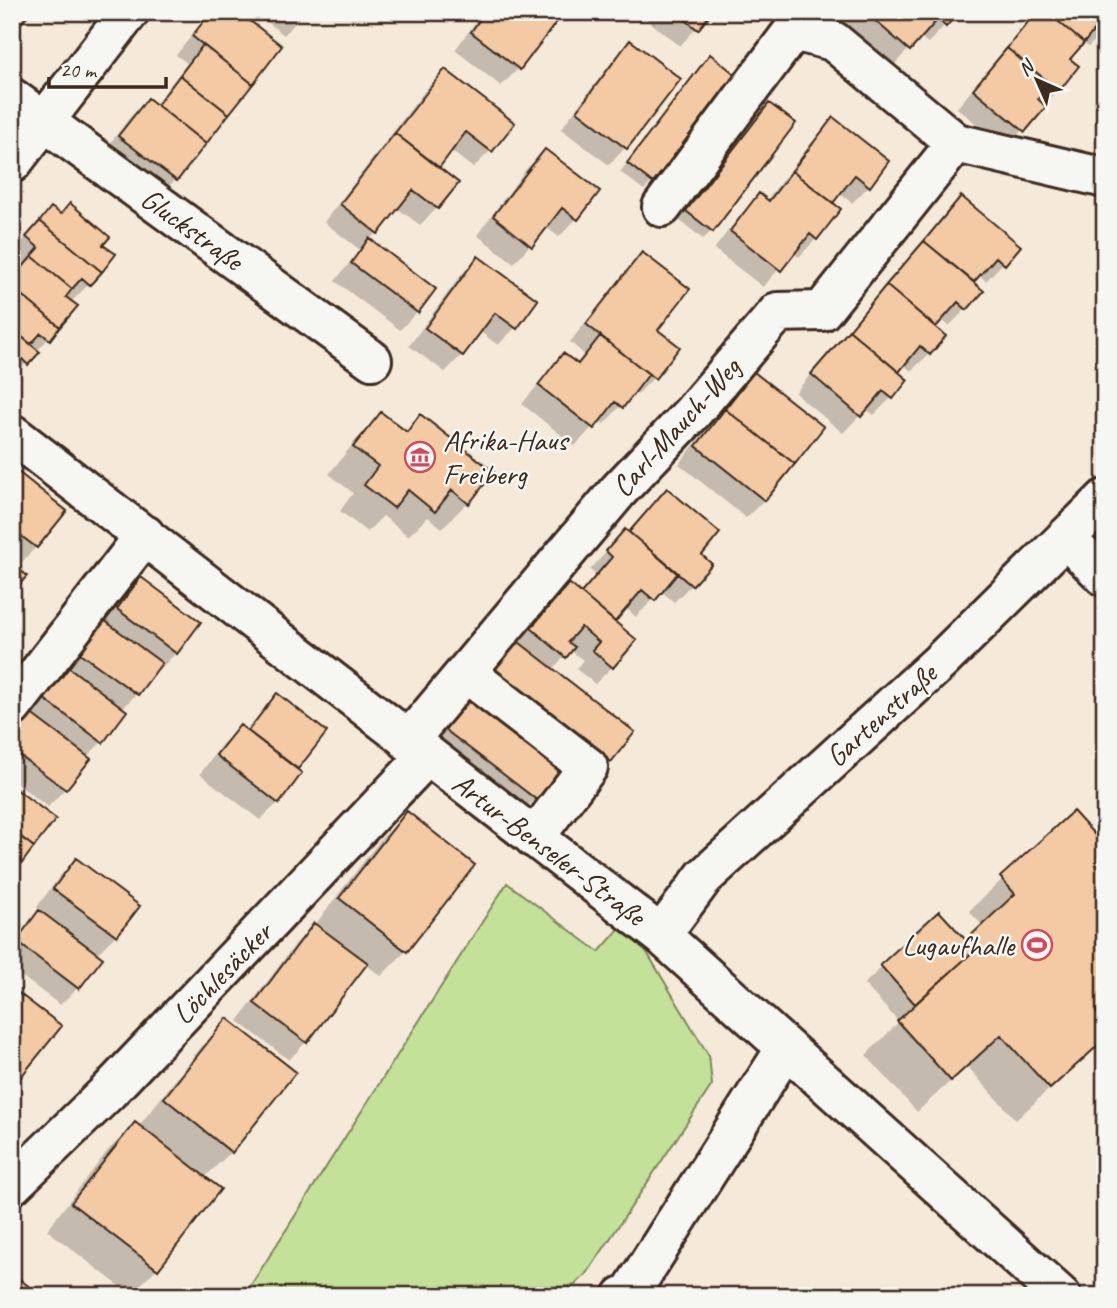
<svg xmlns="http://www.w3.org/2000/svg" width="1117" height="1308" viewBox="0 0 1117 1308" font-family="Caveat,sans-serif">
<rect width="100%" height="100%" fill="#f5e9da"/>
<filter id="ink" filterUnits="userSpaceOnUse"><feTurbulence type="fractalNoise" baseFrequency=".0143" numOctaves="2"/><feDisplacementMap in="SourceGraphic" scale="14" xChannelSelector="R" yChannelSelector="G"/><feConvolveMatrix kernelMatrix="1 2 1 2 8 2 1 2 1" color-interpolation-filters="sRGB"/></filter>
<g filter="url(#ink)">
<path fill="#c3e199" stroke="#7f865c" stroke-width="2" d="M507 883 599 952 620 928 646 951 709 1056 712 1085 588 1272 575 1285 534 1291 510 1290 503 1296H244Z"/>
<path fill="#0003" d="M211 12H305L284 35 256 13 249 22 280 46 175 180 158 197 102 154 130 117 148 100 155 105 187 63 176 55Z
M483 12H561L519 68 501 86 455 50Z
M637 12H710L680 46Z
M848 12H957L928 43 920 37 892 67 839 22Z
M1036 12H1105V30L1088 47 1082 42 1068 59 1058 89 1006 148 957 108Z
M630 43 626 147 609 165 561 129 613 60Z
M710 57 652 182 644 190 620 172Z
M445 71 491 150 473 168 450 150 437 168V208L420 225 397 208 369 241 417 312 400 330 335 281 360 250 324 222 427 88Z
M769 105 712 231 703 239 679 220Z
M833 120 869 186 852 203 839 193 831 204 839 210 816 239 799 257 793 253 763 287 714 249 742 213 759 196 766 201 816 137Z
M545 151 598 192 576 219 559 237 546 227 514 263 477 235 527 168Z
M962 198 1019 246 986 281 978 274 971 283 966 309 949 326 941 319 934 328 929 354 911 371 903 364 896 372 906 380 891 398 874 415 866 409 843 433 795 393 944 215Z
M52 209 89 284 70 303 75 306 48 339 12 378V263L15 260 12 253Z
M642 255 656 330 654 377 637 395 633 392 604 424 599 420 575 446 522 404 563 355 575 365 584 354 570 342 625 272Z
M478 258 515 328 498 345 479 331 462 355 445 372 409 346 461 275Z
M754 374 822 427 764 500 746 518 679 464 737 391Z
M382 414 405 432 420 417 468 502 442 528 428 517 408 536 383 516 367 532 340 511 353 493 329 474 356 440Z
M12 470 36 547 19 565 12 559Z
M667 490 699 555 691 585 674 602 661 591 636 617 625 607 612 622V667L595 684 576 669 583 660 570 650 552 670 610 761 601 769 517 644 570 585 580 594 596 575 590 570 625 531 628 533Z
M141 579 176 653 159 670 156 668 136 694 122 709 102 742 86 757 65 789 48 807 12 780V734L29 717 27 716 61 669Z
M277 695 324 732 295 770 278 803 260 820 200 774 222 744 240 727 245 731Z
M462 697 536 799 527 807 432 734Z
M407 813 406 951 381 976 365 964 306 1042 289 1060 238 1021 297 942 314 926 381 839Z
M1072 813 1105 849V1005L1095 1013 1105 1037 1016 1120 967 1066 917 1112 866 1055 899 1022 864 984 939 914 965 943 983 926 969 911Z
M76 860 138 906 116 935 96 955 78 988 60 1005 12 969V942L41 910 37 907 59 877Z
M228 1020 231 1152 204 1178 219 1189 156 1269 131 1295 47 1230 109 1149 135 1124 138 1127 202 1046Z"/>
<path fill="#f3caa3" stroke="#3b2a1e" stroke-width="2" d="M12 12H24L28 15 12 34Z
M211 12H239L282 46 253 84 192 36Z
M239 12H258L251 22Z
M485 12H564L520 70 471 32Z
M676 12H712L698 30Z
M865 12H959L946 27 938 19 910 51Z
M1036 12H1047L1084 43 1070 59 1079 66 1059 91 1007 48Z
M1047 12H1105V29L1099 24 1084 43Z
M630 40 681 79 627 149 577 111Z
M203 45 253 84 229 114 180 75Z
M1007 48 1050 84 1038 99 1046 107 1025 132 973 89Z
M710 54 736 75 653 183 627 163Z
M445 69 515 123 492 152 466 132 439 168 395 133Z
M180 75 229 114 206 144 157 105Z
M148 98 206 144 177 181 118 136Z
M769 103 796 123 713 232 686 211Z
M833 117 889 161 870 187 855 175 833 203 792 171Z
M395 133 459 183 438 209 413 190 378 234 340 204Z
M545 149 600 191 578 220 562 208 532 247 493 216Z
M792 171 841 209 817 240 810 234 781 271 730 231 759 193 769 201Z
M961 196 1021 246 1005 265 996 257 974 282 924 241Z
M70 203 110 237 103 245 116 254 102 272 40 221 51 207 61 214Z
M40 221 102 272 90 285 82 278 72 289 32 256 39 248 26 237Z
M369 238 436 289 418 313 351 263Z
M924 241 984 291 967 310 958 302 936 327 886 285Z
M642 252 690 289 658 330 680 347 655 379 586 324Z
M32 256 72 289 66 297 78 306 60 327 12 287V261L23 267Z
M478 256 538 300 517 329 495 313 463 356 425 328Z
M886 285 946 336 930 355 920 346 899 372 849 330Z
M12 287 60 327 50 340 41 333 31 344 12 329Z
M12 329 40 352 28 365 20 357 12 367Z
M849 330 908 380 893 399 883 391 861 417 811 374Z
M600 336 649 374 623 408 615 402 594 429 538 385 563 353 578 364Z
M754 372 824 427 795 464 725 409Z
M725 409 795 464 765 501 696 446Z
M381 412 407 432 420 414 494 472 469 504 452 490 435 512 408 490 394 508 364 485 378 466 353 447Z
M12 467 67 511 37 548 12 529Z
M667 488 720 533 702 555 712 564 692 586 629 532Z
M625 529 678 573 655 601 642 590 615 622 581 593 612 557 606 551Z
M12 564 27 576 12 593Z
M141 577 201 622 177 654 117 609Z
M569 583 637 640 613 668 592 650 599 642 581 627 568 642 575 647 566 658 531 628Z
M101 618 162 663 138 695 77 651Z
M511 636 635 732 611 762 488 667Z
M67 666 127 711 103 743 43 698Z
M277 693 327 732 298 769 248 731Z
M462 695 560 770 537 800 439 725Z
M30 713 91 759 66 790 12 750V738Z
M240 725 302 773 279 804 216 755Z
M12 786 56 819 34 847 12 830Z
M407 811 475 865 407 952 339 898Z
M1073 811 1105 846V1004L1096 1012 1105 1021V1039L1050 1089 1001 1035 951 1081 897 1021 975 950 966 940 1015 894 1000 877Z
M12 830 34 847 13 875H12Z
M76 858 140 906 117 936 53 889Z
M39 910 103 958 79 989 16 941Z
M939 911 975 950 915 1004 880 965Z
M314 923 368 963 307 1043 254 1003Z
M12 988 62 1026 12 1088Z
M227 1018 296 1072 232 1153 164 1098Z
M135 1122 221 1189 158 1270 71 1203Z
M17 1277 41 1296H12V1283Z"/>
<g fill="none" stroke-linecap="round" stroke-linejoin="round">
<g stroke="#3b2a1e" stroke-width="44">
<path id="minor" d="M12 98 372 360
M12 163 129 12
M662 207 793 31 833 41 956 143 1105 178
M12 434 661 935 1061 1296
M1065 538 1105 577
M478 682 588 767 534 838
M12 707 145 535
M408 741 618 491 692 413 778 312 822 311 956 143
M661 935 704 877 940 662 1105 499
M12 1185 109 1091 427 756
M623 1296 629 1295 786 1048"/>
</g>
<use href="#minor" stroke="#f6f6f2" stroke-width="38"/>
</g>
</g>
<defs>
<g id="museum-ring" transform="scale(1.575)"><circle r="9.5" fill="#f6f6f2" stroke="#d1495b" stroke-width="1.5"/><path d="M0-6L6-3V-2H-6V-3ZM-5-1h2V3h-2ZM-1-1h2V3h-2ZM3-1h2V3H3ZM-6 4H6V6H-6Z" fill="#d1495b"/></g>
<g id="stadium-ring" transform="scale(1.575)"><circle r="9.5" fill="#f6f6f2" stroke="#d1495b" stroke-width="1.5"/><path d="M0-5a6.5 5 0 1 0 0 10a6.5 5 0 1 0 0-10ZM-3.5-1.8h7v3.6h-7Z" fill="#d1495b"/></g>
</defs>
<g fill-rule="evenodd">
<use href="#museum-ring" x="420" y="457"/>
<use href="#stadium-ring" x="1037" y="945"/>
</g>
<g text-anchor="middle" stroke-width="5" stroke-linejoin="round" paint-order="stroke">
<g font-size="30" fill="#3b2a1e" stroke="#f6f6f2">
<text transform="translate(192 229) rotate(36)" y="10">Gluckstraße</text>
<text transform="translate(676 427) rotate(-48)" y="10">Carl-Mauch-Weg</text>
<text transform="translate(881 715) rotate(-42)" y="10">Gartenstraße</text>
<text transform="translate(549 849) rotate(37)" y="10">Artur-Benseler-Straße</text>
<text transform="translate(222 973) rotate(-46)" y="10">Löchlesäcker</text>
</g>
<g font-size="30" fill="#3b2a1e" stroke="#f6f6f2" text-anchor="start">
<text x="443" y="450">Afrika-Haus<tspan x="443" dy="34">Freiberg</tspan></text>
<text x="1014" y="955" text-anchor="end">Lugaufhalle</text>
</g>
</g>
<rect width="1117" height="1308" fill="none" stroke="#f6f6f2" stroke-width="42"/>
<rect x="21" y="21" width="1075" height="1266" fill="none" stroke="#3b2a1e" stroke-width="2.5" filter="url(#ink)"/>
<g transform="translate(1037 80) rotate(315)" stroke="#f6f6f2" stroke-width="5" paint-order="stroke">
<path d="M0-5L12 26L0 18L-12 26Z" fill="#3b2a1e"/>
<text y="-10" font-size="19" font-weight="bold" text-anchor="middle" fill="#3b2a1e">N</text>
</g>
<path d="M49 77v10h117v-10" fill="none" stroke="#3b2a1e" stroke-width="3.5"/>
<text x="60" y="77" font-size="21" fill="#3b2a1e" stroke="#f6f6f2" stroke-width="5" paint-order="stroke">20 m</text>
</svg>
